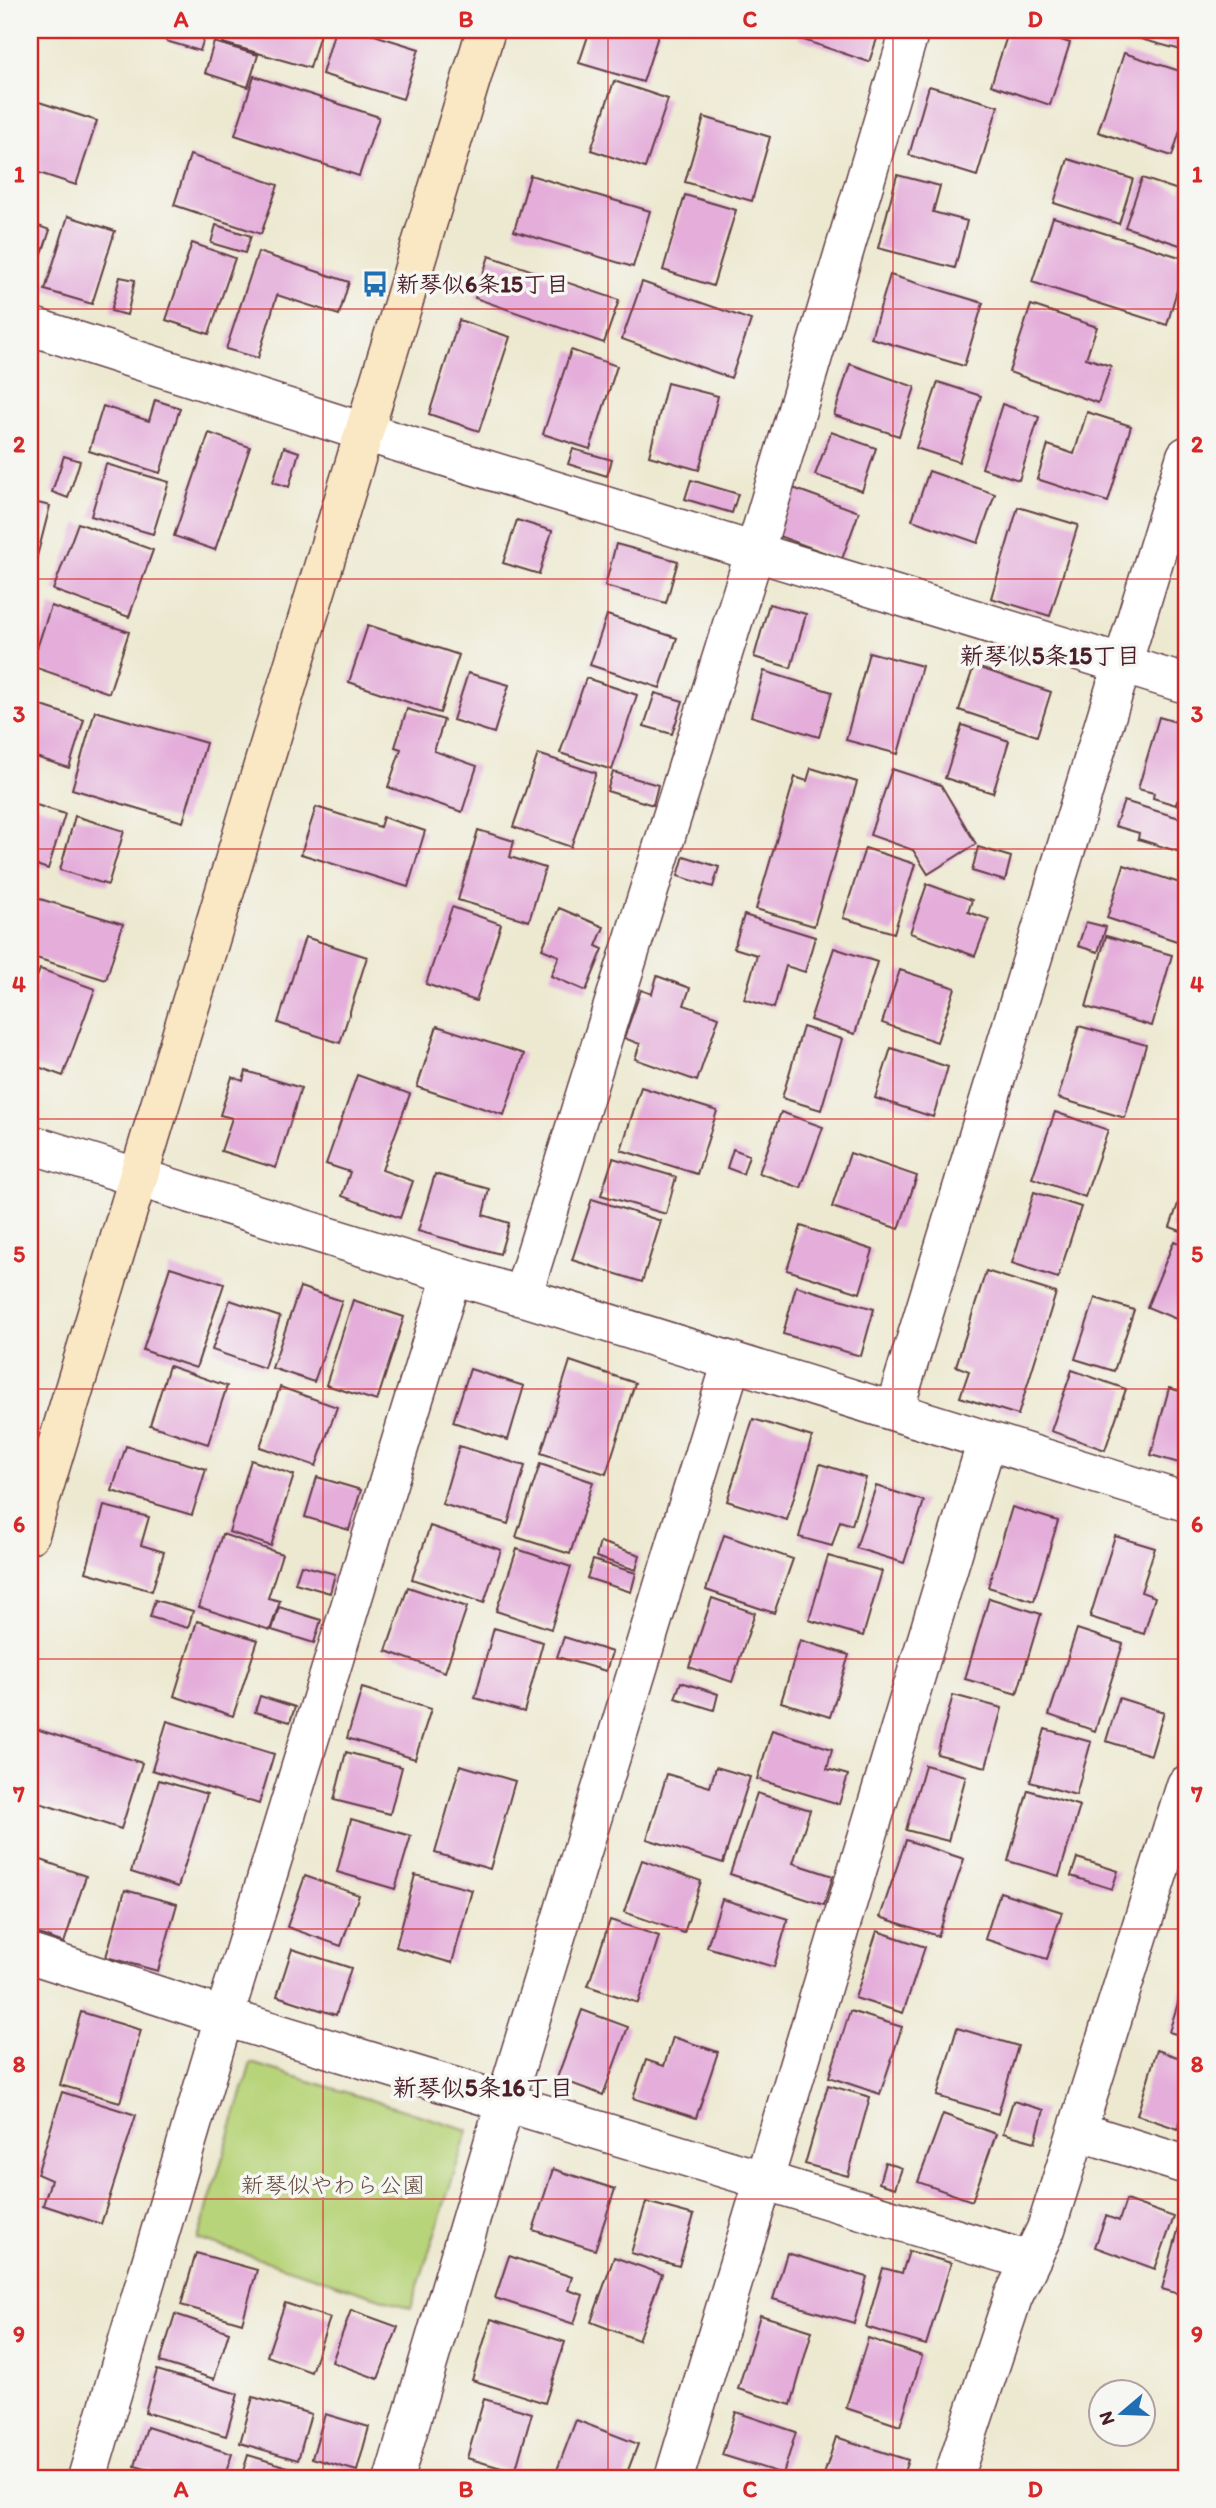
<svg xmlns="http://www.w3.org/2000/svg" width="1216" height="2508" viewBox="0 0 1216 2508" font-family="Itim,'Klee One',sans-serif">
<rect width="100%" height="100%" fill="#f6f6f2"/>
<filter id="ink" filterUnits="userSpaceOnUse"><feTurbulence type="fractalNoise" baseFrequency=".0143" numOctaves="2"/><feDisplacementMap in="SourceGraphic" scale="14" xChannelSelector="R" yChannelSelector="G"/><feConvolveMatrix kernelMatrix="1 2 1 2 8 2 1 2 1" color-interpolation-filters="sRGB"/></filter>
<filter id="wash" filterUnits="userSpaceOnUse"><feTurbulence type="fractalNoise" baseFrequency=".00686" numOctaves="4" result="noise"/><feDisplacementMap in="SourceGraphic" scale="28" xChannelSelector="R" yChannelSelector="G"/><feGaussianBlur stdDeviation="1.57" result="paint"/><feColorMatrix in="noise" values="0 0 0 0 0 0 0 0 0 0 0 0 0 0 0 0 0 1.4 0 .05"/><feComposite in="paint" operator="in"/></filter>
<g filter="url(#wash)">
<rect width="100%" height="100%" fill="#ede9d1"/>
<path fill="#b8d47a" stroke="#817a52" stroke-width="2" d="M251 2063 468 2130 411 2308 198 2239Z"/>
<g id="blocks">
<path fill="#e4adda" d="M169 30H179L204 38 200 51 166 41Z
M227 30H321L310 68 223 43Z
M335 30H358L419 49 403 99 322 74Z
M590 30H660L643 82 579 63Z
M800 30H880L869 62 798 38Z
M1009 30H1030L1070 43 1050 105 991 85Z
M1134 30H1186L1181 50 1133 37Z
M214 42 258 55 248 87 205 73Z
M1124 53 1186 73V112L1172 156 1098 132Z
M254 76 379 117 359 176 235 135Z
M614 81 668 99 645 168 591 150Z
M929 86 998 106 977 176 909 155Z
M30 99 97 121 76 185 30 170Z
M704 117 770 137 752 201 685 182Z
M190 155 278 185 261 234 174 205Z
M1068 159 1133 179 1119 224 1054 203Z
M530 175 650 211 633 267 514 231Z
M897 175 940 186 933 212 967 221 955 268 878 248Z
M1186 177V247L1125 227 1142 178 1181 191Z
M685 195 736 210 713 286 663 270Z
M68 216 115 231 92 304 45 290Z
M1053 217 1186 259 1167 325 1032 282Z
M30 223 50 230 30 289Z
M216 225 251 236 245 253 211 243Z
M192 243 235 258 209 334 166 320Z
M258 252 349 282 339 315 277 295 258 358 226 349Z
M489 256 619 300 604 343 475 298Z
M890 275 983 303 964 366 871 338Z
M120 277 135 280 127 315 111 311Z
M642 282 751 320 731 378 622 339Z
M1031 305 1097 327 1086 358 1111 366 1098 403 1009 372Z
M459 320 510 337 479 431 429 414Z
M571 350 617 366 590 449 543 434Z
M850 364 915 387 899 436 834 415Z
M938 382 981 396 959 462 916 448Z
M667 383 718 396 699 470 649 456Z
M155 400 180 408 160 473 89 451 103 406 149 421Z
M1002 404 1039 417 1019 480 982 468Z
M1087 412 1131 426 1108 502 1037 479 1048 445 1074 454Z
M831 432 876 448 862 491 815 475Z
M209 433 250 447 215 550 174 536Z
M284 447 299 452 289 487 273 482Z
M573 449 612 460 607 476 568 464Z
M64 456 80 461 68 498 52 492Z
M106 464 169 482 153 534 91 516Z
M929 471 995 494 978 543 912 520Z
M691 480 738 494 732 513 685 499Z
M793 488 859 512 842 559 776 535Z
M30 501 50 506 33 572 30 571Z
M1018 507 1078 525 1050 616 991 598Z
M517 520 552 531 539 574 503 563Z
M78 523 153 550 129 617 53 590Z
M616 544 678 561 666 603 605 586Z
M769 604 806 614 791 668 754 657Z
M51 606 129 632 109 693 31 666Z
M607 615 677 638 660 688 590 665Z
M368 625 459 655 440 713 349 682Z
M1186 634V665L1177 662Z
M869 652 922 666 898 754 846 740Z
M974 666 1051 692 1037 736 959 710Z
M764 671 832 692 819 737 751 716Z
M468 673 509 685 494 733 453 720Z
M586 678 637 695 612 770 560 753Z
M655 693 683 701 672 734 644 726Z
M30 702 84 720 69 768 30 755Z
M407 709 444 720 434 751 477 766 462 812 388 787 401 749 395 747Z
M95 711 206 743 183 822 72 789Z
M1159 717 1186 725V804L1177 801 1176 805 1153 798 1154 793 1138 789Z
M962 725 1009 741 993 793 945 778Z
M538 754 596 773 571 847 513 827Z
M811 768 857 782 814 926 756 909 795 777 807 781Z
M892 769 941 785 976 844 928 874 913 850 870 835Z
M613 772 658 785 653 805 607 791Z
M1124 801 1186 820V854L1138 839 1139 833 1115 826Z
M30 803 65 814 48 869 30 863Z
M316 807 380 827 383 817 425 831 408 887 301 854Z
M75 816 124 831 108 885 60 870Z
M478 830 514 841 510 857 545 868 529 921 458 900Z
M978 847 1011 857 1005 881 972 871Z
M865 848 915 864 894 933 843 918Z
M684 856 719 867 713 887 678 876Z
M1124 865 1186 885V944L1107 918Z
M927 884 972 900 968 912 989 919 975 956 910 933Z
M30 896 123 924 106 980 30 956Z
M452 907 501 924 476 1001 426 984Z
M559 908 604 927 596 946 603 949 586 991 551 976 559 956 542 949Z
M744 915 815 937 805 972 786 966 774 1008 744 999 757 955 734 948Z
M1086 922 1106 927 1098 952 1078 946Z
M1106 936 1172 955 1152 1026 1086 1007Z
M305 937 367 957 340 1043 278 1023Z
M834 948 877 962 855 1034 810 1020Z
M40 969 95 989 63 1076 30 1064V996Z
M900 970 955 988 937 1042 882 1023Z
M657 976 690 988 684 1005 719 1017 697 1081 635 1059 640 1044 624 1038 641 990 652 994Z
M437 1026 524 1054 504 1115 417 1087Z
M1079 1026 1146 1045 1125 1118 1058 1098Z
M803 1027 842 1039 821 1110 782 1098Z
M891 1048 948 1067 933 1117 875 1098Z
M246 1071 301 1088 276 1168 221 1151 232 1118 220 1115 232 1077 243 1081Z
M357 1075 410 1094 382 1170 413 1181 400 1218 342 1196 350 1172 326 1164Z
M641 1087 717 1111 697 1174 621 1150Z
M781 1112 823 1127 801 1188 759 1173Z
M1055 1112 1108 1130 1085 1197 1032 1178Z
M733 1149 749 1155 743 1174 727 1168Z
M850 1153 917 1176 899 1229 832 1207Z
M613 1158 676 1177 666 1214 601 1195Z
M435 1174 489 1189 483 1215 509 1223 500 1254 418 1231Z
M1186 1181V1233L1170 1227Z
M1034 1192 1081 1207 1058 1278 1012 1263Z
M592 1199 661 1221 642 1282 572 1260Z
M801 1226 873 1250 860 1293 787 1270Z
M1174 1241 1186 1246V1323L1147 1307Z
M170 1267 224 1284 196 1368 143 1350Z
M986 1271 1056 1293 1018 1415 960 1397 969 1371 956 1366Z
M796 1286 874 1309 861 1356 783 1334Z
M300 1287 342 1301 314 1382 272 1368Z
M1095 1298 1134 1310 1114 1371 1075 1359Z
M230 1300 280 1317 264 1368 212 1350Z
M353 1300 404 1317 377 1401 326 1385Z
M570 1361 635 1383 606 1474 541 1453Z
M169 1366 227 1386 208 1444 150 1425Z
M470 1369 524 1386 508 1440 453 1422Z
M1072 1370 1126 1389 1105 1450 1051 1431Z
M280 1387 337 1407 316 1466 260 1447Z
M1169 1388 1186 1393V1465L1151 1455Z
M753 1419 812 1437 787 1520 727 1501Z
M126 1446 206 1469 192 1515 112 1491Z
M459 1446 525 1466 508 1524 442 1504Z
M251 1460 294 1475 271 1546 229 1532Z
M540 1464 593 1482 570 1554 516 1537Z
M820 1464 866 1478 852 1525 840 1521 832 1546 799 1537Z
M317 1477 361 1490 349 1530 305 1517Z
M876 1486 924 1501 904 1563 856 1548Z
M104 1506 149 1517 141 1545 164 1552 152 1591 86 1572Z
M1012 1507 1058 1521 1034 1601 988 1587Z
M430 1526 501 1550 484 1603 412 1579Z
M222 1534 282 1554 268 1598 280 1601 270 1630 199 1607Z
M724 1535 793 1559 774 1613 706 1590Z
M1115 1536 1155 1548 1141 1592 1155 1597 1144 1634 1090 1617Z
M600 1542 640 1555 636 1570 596 1557Z
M517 1549 571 1567 551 1629 496 1611Z
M828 1556 882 1571 863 1636 809 1620Z
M593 1560 636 1573 631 1592 587 1578Z
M301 1565 335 1574 330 1593 295 1583Z
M408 1587 467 1607 445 1672 386 1651Z
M712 1598 755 1613 732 1682 689 1667Z
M989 1598 1041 1614 1017 1694 965 1679Z
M155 1600 193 1611 188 1628 150 1617Z
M279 1607 321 1620 314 1643 272 1630Z
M197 1621 258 1640 233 1716 174 1696Z
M494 1628 543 1642 524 1712 475 1698Z
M1077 1629 1123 1644 1095 1731 1049 1715Z
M564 1637 612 1652 606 1671 557 1657Z
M800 1640 849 1655 830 1717 781 1702Z
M681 1682 718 1694 714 1710 675 1698Z
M362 1688 431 1709 415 1759 347 1738Z
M953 1695 1002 1708 986 1767 937 1754Z
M260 1696 295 1707 290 1722 255 1712Z
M1119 1698 1164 1712 1151 1755 1106 1741Z
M167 1721 274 1754 259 1804 152 1770Z
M30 1727 142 1763 121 1829 30 1800Z
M1045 1729 1091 1742 1076 1795 1030 1782Z
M772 1730 832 1749 827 1769 848 1775 839 1804 757 1779Z
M346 1752 402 1767 390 1814 334 1800Z
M460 1765 515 1781 490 1869 435 1853Z
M925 1765 966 1776 948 1841 906 1830Z
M716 1767 750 1777 723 1863 647 1839 667 1774 710 1787Z
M159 1780 207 1794 178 1887 131 1872Z
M1028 1790 1080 1806 1059 1876 1008 1861Z
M757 1793 810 1810 793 1863 833 1876 824 1905 730 1874Z
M351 1819 411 1836 395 1889 337 1872Z
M906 1840 964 1859 938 1936 880 1917Z
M30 1856 86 1876 64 1943 30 1931Z
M1077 1858 1118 1871 1112 1889 1071 1876Z
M642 1860 701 1881 684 1933 624 1912Z
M415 1875 472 1890 452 1963 396 1947Z
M305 1876 359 1895 341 1946 287 1927Z
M125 1890 177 1904 158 1971 106 1957Z
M1000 1892 1062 1912 1047 1959 985 1939Z
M722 1899 788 1919 774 1967 707 1947Z
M610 1920 659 1936 638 2003 588 1986Z
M877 1931 925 1947 903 2013 855 1998Z
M292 1949 351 1968 336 2015 277 1996Z
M1182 1990 1186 1992V2037L1169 2032Z
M582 2010 628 2027 603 2095 557 2078Z
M850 2011 902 2027 880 2094 829 2077Z
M81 2012 141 2030 120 2102 60 2085Z
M957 2028 1018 2046 998 2114 937 2096Z
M673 2037 718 2052 696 2118 633 2098 646 2060 664 2066Z
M1157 2050 1186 2060V2103L1178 2129 1137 2115Z
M828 2085 870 2097 848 2176 805 2164Z
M62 2092 136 2115 101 2224 43 2205 51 2180 37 2174Z
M1013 2101 1044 2110 1035 2142 1003 2133Z
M943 2114 996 2134 972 2201 918 2182Z
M885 2162 902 2168 895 2188 879 2183Z
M553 2169 615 2189 595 2250 533 2230Z
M1126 2200 1174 2217 1155 2269 1095 2247 1106 2216 1119 2221Z
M646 2202 694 2215 679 2266 631 2253Z
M1185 2205H1186V2296L1162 2289Z
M909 2251 951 2263 926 2345 866 2327 883 2268 902 2273Z
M196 2253 257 2270 242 2323 181 2305Z
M787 2253 867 2277 854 2323 773 2299Z
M509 2256 572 2277 568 2290 583 2295 574 2324 495 2298Z
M614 2257 662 2274 638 2340 591 2322Z
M285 2303 330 2318 311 2372 267 2356Z
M351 2310 398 2327 378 2379 332 2362Z
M175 2314 229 2332 214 2379 160 2362Z
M760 2315 812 2331 791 2405 738 2389Z
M491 2319 565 2342 545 2403 472 2380Z
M868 2338 922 2356 900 2426 846 2408Z
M157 2370 238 2394 226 2436 145 2412Z
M253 2397 311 2414 298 2460 240 2443Z
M484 2399 532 2413 515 2472 467 2458Z
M736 2412 796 2432 783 2474 722 2455Z
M325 2414 369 2427 357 2471 312 2458Z
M576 2420 638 2444 625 2478H554Z
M147 2427 232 2454 224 2478H177L135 2466Z
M836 2437 908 2460 902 2478H823Z
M248 2455 301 2471 299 2478H241Z
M441 2472 463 2477V2478H439Z"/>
</g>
</g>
<g filter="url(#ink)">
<use href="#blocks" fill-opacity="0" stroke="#623d44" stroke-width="2"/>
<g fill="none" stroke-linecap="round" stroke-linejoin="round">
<g stroke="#623d44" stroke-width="41">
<path id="street" d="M30 326 364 432 1186 684
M30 1144 1186 1502
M522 1297 755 551 910 30
M894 1411 1186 456
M30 1954 224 2017 1030 2261
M1078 2131 1186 2165
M87 2478 224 2017 452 1275
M394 2478 505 2103 732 1361
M674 2478 987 1440
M953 2478 1013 2297 1046 2229 1186 1785"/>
</g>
<g stroke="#623d44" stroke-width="41">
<path id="secondary" d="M30 1534 486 30"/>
</g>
<use href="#street" stroke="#fff" stroke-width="38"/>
<use href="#secondary" stroke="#fae7c3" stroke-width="38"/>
</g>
</g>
<path fill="none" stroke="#d62828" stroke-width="2" stroke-opacity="0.55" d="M323 30V2478M608 30V2478M893 30V2478M30 309H1186M30 579H1186M30 849H1186M30 1119H1186M30 1389H1186M30 1659H1186M30 1929H1186M30 2199H1186"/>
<defs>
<g id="bus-bare" transform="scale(2.1)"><path d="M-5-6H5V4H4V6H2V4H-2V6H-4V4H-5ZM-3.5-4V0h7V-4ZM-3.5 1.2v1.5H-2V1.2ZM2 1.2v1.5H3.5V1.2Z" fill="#1f6fb2" stroke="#f6f6f2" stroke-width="2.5" paint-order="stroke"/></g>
</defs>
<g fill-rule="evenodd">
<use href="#bus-bare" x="375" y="284"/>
</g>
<g text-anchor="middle" stroke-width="7" stroke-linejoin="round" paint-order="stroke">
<g font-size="23" font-weight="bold" fill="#4a1f2b" stroke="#f6f6f2" text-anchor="start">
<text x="396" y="292">新琴似6条15丁目</text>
</g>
<g font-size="23" fill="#664c3f" stroke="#f6f6f2">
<text x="333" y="2193">新琴似やわら公園</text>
</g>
<g font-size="24" font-weight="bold" fill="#4a1f2b" stroke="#f6f6f2">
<text x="1050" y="664">新琴似5条15丁目</text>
<text x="483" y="2096">新琴似5条16丁目</text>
</g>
</g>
<rect width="1216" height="2508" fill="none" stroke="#f6f6f2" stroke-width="77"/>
<g transform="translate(1122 2413) rotate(251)"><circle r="33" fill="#f6f6f2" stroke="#b1a0a2" stroke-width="2"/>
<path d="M0-5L12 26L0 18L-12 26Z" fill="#1f6fb2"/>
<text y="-10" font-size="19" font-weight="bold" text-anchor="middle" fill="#4a1f2b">N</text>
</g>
<rect x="38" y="38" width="1140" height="2432" fill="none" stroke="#d62828" stroke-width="2.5"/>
<g font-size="23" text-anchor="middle" font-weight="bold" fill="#d62828">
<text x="181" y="27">A</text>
<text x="466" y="27">B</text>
<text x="750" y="27">C</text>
<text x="1035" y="27">D</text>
<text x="19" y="182">1</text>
<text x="1197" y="182">1</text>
<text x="19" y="452">2</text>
<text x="1197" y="452">2</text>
<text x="19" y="722">3</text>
<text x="1197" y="722">3</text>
<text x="19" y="992">4</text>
<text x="1197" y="992">4</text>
<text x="19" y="1262">5</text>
<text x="1197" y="1262">5</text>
<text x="19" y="1532">6</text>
<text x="1197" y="1532">6</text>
<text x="19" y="1802">7</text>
<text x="1197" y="1802">7</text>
<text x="19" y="2072">8</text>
<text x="1197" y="2072">8</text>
<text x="19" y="2342">9</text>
<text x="1197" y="2342">9</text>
<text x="181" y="2497">A</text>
<text x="466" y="2497">B</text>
<text x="750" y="2497">C</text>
<text x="1035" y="2497">D</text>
</g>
</svg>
